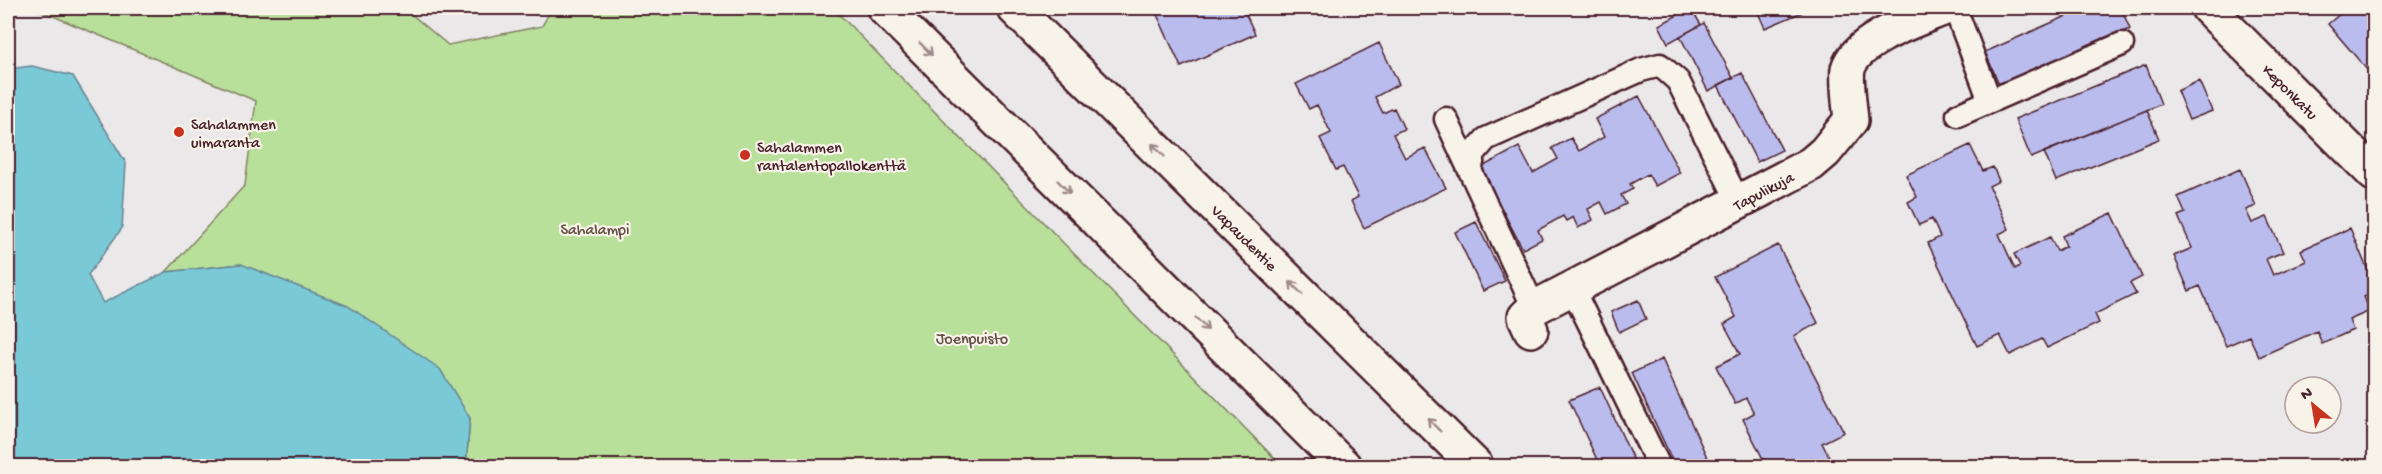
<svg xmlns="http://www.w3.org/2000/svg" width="2382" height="474" viewBox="0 0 2382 474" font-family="'Gochi Hand',sans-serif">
<rect width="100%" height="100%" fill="#ebe8e9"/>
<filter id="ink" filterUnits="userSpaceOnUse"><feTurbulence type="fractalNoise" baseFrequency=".0167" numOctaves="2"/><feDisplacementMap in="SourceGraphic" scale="12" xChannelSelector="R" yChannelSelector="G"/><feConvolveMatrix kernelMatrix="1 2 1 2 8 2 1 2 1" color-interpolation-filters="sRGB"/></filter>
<g filter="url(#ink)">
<path fill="#b9e09b" stroke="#828063" stroke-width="1.5" d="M34 8H404L448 45 542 26 552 8H833L1282 466H466L470 418 241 264 166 272 245 185 256 101Z"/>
<path fill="#7ac9d7" stroke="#678592" stroke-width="1.5" d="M32 66 73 76 126 163 122 228 88 275 103 303 166 272 241 264 348 306 440 369 470 418 466 466H8V69Z"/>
<path fill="#bbbcee" stroke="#4a1f2b" stroke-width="1.5" d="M1154 8H1243L1255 34 1181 67Z
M1691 8 1701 25 1668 43 1659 25Z
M1756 8H1812L1765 28Z
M2085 8H2121L2130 29 2000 86 1985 52Z
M2347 8H2374V78L2328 24Z
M1704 23 1733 78 1708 91 1680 36Z
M1379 43 1399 84 1375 97 1383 113 1394 108 1404 129 1393 134 1405 158 1425 148 1446 188 1364 228 1351 201 1358 197 1343 167 1336 170 1320 138 1331 133 1317 105 1309 109 1296 84Z
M2146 65 2161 104 2031 158 2015 119Z
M1742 73 1782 150 1757 162 1718 85Z
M2199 81 2212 111 2189 120 2177 91Z
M1639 96 1680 173 1655 186 1648 174 1630 184 1633 189 1621 195 1626 204 1607 214 1601 202 1588 209 1593 220 1578 228 1573 217 1566 221 1563 216 1538 230 1542 239 1523 249 1480 168 1519 147 1533 173 1558 159 1552 148 1571 138 1579 151 1604 137 1595 119Z
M2147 110 2159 139 2056 181 2044 152Z
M1970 145 1983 171 1993 167 1999 181 1989 186 2009 229 1999 234 2015 269 2020 266 2014 254 2050 237 2057 251 2066 246 2062 236 2112 213 2142 277 2130 283 2136 294 2095 314 2099 323 2047 348 2042 339 2010 355 2000 335 1977 346 1928 243 1940 237 1932 219 1919 225 1908 202 1917 197 1906 175Z
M2240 169 2256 206 2246 210 2252 223 2267 217 2283 252 2266 259 2273 275 2306 261 2301 250 2350 228 2374 285V293L2364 297 2370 311 2349 320 2353 330 2322 344 2317 331 2259 357 2249 336 2226 346 2200 286 2189 291 2174 256 2192 248 2178 216 2185 213 2178 197Z
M1476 222 1505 281 1483 291 1455 232Z
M1778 245 1818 323 1794 336 1844 432 1822 443 1834 466H1753L1764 461 1743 419 1754 413 1746 398 1735 404 1716 366 1740 354 1724 324 1736 317 1715 277Z
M1638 300 1646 319 1619 332 1611 312Z
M1662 359 1711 466H1675L1632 373Z
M1600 387 1636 466H1600L1569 400Z"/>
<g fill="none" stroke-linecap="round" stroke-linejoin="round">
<g stroke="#4a1f2b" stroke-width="27">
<path id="service" d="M1955 8 1990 101
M1958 115 2122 44
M1446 119 1534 308
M1470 171 1474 153 1486 139 1641 70 1660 65 1678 81 1739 203
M1572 288 1659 466"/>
</g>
<g stroke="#4a1f2b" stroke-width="38">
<path id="minor" d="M2208 8 2374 174
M1531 330 1525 317 1534 308 1811 164 1825 152 1851 120C1850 109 1846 78 1848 69 1856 39 1919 19 1945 8"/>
</g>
<g stroke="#4a1f2b" stroke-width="38">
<path id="primary" d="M884 8 1344 466
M1014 8 1476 466"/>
</g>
<use href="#service" stroke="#f7f3e8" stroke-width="22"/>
<use href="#minor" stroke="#f7f3e8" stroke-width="33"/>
<use href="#primary" stroke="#f7f3e8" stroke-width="33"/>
</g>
<defs><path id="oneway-shaft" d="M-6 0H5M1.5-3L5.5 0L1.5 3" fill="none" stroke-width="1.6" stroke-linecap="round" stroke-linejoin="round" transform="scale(1.5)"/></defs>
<g stroke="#a0898a">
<use href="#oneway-shaft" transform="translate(926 49) rotate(45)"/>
<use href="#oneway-shaft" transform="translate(1158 150) rotate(-135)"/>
<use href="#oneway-shaft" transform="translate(1064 187) rotate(45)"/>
<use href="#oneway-shaft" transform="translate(1296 288) rotate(-135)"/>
<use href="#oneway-shaft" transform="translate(1202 324) rotate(45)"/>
<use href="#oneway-shaft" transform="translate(1434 425) rotate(-135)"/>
</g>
</g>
<g fill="#c8321e" stroke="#f7f3e8" stroke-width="2">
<circle cx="179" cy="132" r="6"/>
<circle cx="745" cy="155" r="6"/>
</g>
<g text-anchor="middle" stroke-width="4.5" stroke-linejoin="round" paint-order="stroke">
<g font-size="16" fill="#4a1f2b" stroke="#f7f3e8">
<text transform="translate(2291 91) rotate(45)" y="6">Keponkatu</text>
<text transform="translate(1763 190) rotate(-28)" y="6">Tapulikuja</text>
<text transform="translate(1245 237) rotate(45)" y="6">Vapaudentie</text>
</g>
<g font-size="16" fill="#4a1f2b" stroke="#f7f3e8" text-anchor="start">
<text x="191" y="129">Sahalammen<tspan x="191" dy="18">uimaranta</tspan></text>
<text x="757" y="152">Sahalammen<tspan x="757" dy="18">rantalentopallokenttä</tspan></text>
</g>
<g font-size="16" fill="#664f47" stroke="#f7f3e8">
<text x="595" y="234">Sahalampi</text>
<text x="972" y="343">Joenpuisto</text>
</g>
</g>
<rect width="2382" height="474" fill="none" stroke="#f7f3e8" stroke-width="30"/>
<rect x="15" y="15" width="2352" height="444" fill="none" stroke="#4a1f2b" stroke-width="2" filter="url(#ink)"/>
<g transform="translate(2313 405) rotate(330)"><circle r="28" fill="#f7f3e8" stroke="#b29e9c" stroke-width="1.5"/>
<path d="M0-4.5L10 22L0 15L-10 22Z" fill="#c8321e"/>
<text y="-9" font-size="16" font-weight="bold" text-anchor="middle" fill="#4a1f2b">N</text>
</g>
</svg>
